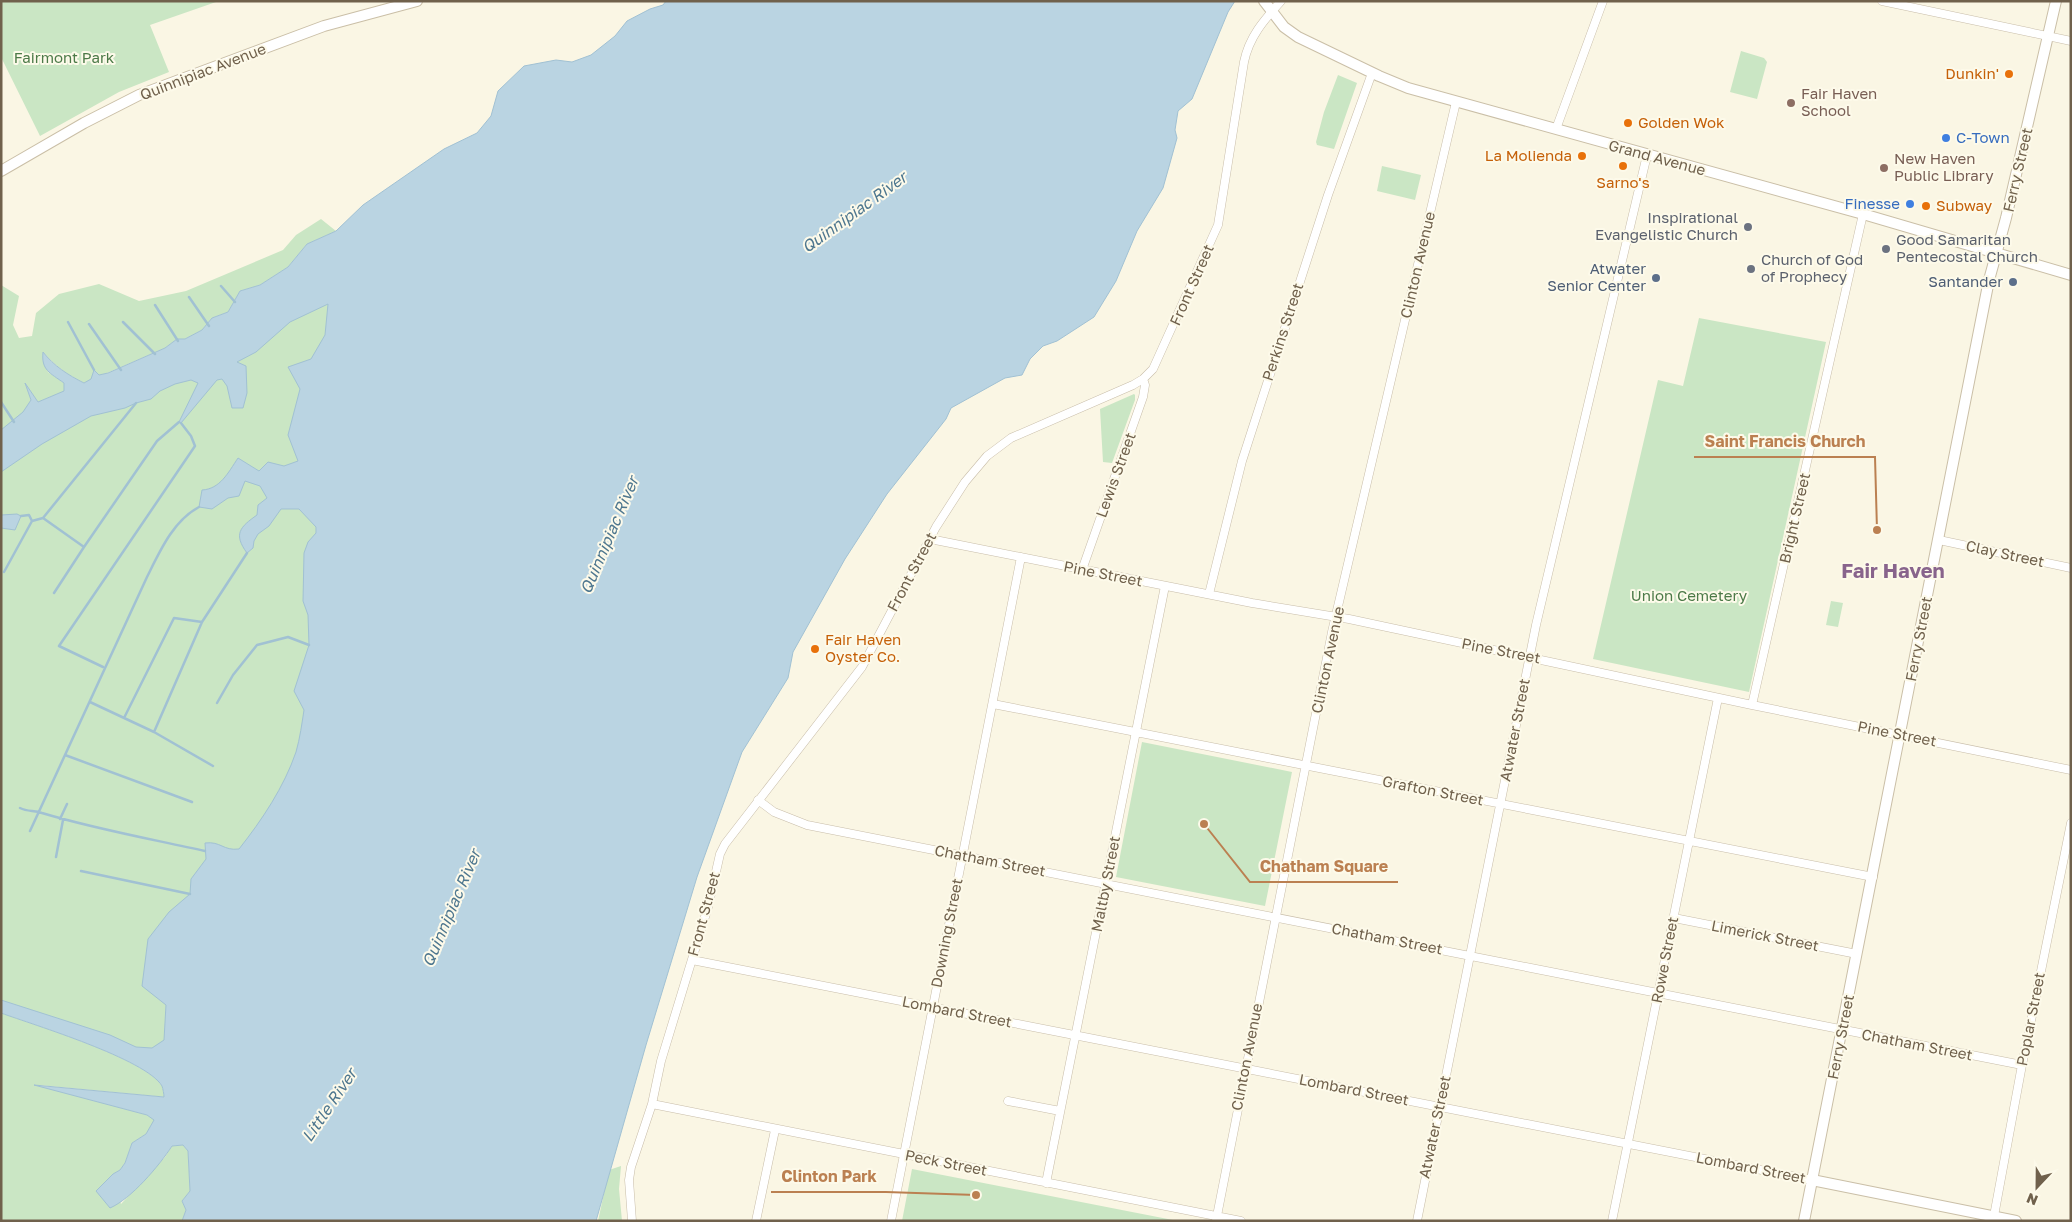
<svg xmlns="http://www.w3.org/2000/svg" width="2072" height="1222" viewBox="0 0 2072 1222" font-family="'Golos Text',sans-serif">
<rect width="100%" height="100%" fill="#faf6e4"/>
<path fill="#cae6c4" d="M1 1H215L216 2 150 25 169 72 119 92 40 136 1 57Z
M1741 51 1764 58 1767 62 1757 99 1730 92Z
M1338 75 1357 83 1334 149 1317 145 1316 142 1324 112Z
M1382 166 1421 175 1415 200 1377 191Z
M321 219 336 231 307 244 288 267 260 285 240 291 228 312 212 318 202 330 185 339H177L165 348 84 383C68 375 55 366 44 353L48 372 64 383V392L38 402 26 385 31 400 24 412 227 362 334 290 293 499 317 523 313 717 181 1068 1 1000V285L19 296 13 325 19 338 32 336 36 313 59 294 99 284 139 301 186 291 283 250 296 235Z
M1699 318 1826 342 1749 692 1593 659 1658 380 1683 386Z
M1134 394 1135 395V400L1112 463 1103 462 1100 409Z
M1831 601 1843 603 1838 627 1826 625Z
M1142 742 1292 772 1265 906 1116 877Z
M1 1013C34 1025 146 1059 162 1086 163 1089 164 1094 165 1097L38 1085 147 1115 155 1120 146 1134 132 1143 125 1163 120 1170 113 1174 121 1204 165 1157 172 1146 183 1145 188 1151 190 1191 182 1201 186 1210 182 1221H1Z
M621 1166 619 1189 622 1221H598L609 1170Z
M912 1169 1178 1221H902Z"/>
<path fill="#bad4e2" stroke="#a1c1d3" d="M666 1H1235L1228 12 1192 99 1178 111 1175 130 1177 138 1163 188 1137 231 1116 281 1094 317 1057 341 1043 346 1030 359 1022 375 1005 378 951 408 946 419 887 494 845 559 793 652 788 678 742 752 697 877 646 1045 596 1221H182L186 1210 182 1201 190 1191 188 1151 183 1145 172 1146C159 1166 131 1199 110 1208L96 1191 113 1174 120 1170 125 1163 132 1143 146 1134 154 1120 147 1115 34 1085 164 1097C164 1094 163 1089 162 1086 146 1059 34 1025 1 1013V1000L110 1035 136 1047 152 1048 164 1040 166 1005 142 986 148 939 169 912 190 894 191 879 206 859 205 843C221 841 223 851 239 849 262 820 284 787 296 752 300 738 302 723 304 710L294 691 309 645 308 615 303 601 304 553 308 542 316 533V527L299 509H281L269 526 258 534 254 541 253 548 247 553C233 534 240 527 257 515L258 505 267 498 260 486 245 481 239 496 228 498 212 509 199 507 202 490C220 489 228 473 238 458L259 471 268 462 284 466 298 461 288 435 300 389 288 367 311 359 325 335 328 304 290 322 256 352 237 362 246 366 247 393 243 408H232L227 386 222 379 217 380 181 423 179 422 198 383 191 380 175 384 160 391 151 399 136 403 125 408 91 416 42 444 1 472V430L23 412 31 400 25 383 38 402 64 391V383C50 373 41 370 43 352 54 366 68 375 84 383L91 379 94 370 99 375 108 373 165 348 177 339H185L202 330 212 318 228 312 240 291 260 285 288 267 307 244 336 231 363 205 444 149 477 133 491 116 498 91 524 66 556 60 572 62 591 55 615 36 627 21 650 9 663 5Z
M17 514 21 516 15 530 1 528V515Z"/>
<g fill="none" stroke-linecap="round" stroke-linejoin="round">
<path stroke="#a1c1d3" stroke-width="2.5" d="M221 286 235 302
M189 297 209 326
M155 305 178 341
M68 322 94 370
M123 322 155 354
M89 324 121 370
M1 402 14 422
M21 516 29 515 32 521 43 518 84 547
M43 518 136 403
M4 572 32 521
M54 593 84 547 157 441 179 422
M103 667 59 646 195 446 191 436 181 423
M90 702 154 732 213 766
M217 703 233 675 257 645 288 637 309 645
M124 718 174 618 202 622
M154 732 202 622 247 553
M65 755 192 802
M20 808C28 812 34 810 42 813 95 829 151 839 205 851
M60 819 67 804
M30 831 147 577C160 551 173 521 199 507
M56 857 63 820
M81 871 190 894"/>
<g stroke="#c8bda9" stroke-width="9">
<path id="street" d="M1882 1 2071 41
M1556 129 1603 1
M930 539 1252 603 1349 619 1752 705 2071 770
M1939 540 2071 568
M1082 570 1143 397 1145 385 1143 379
M1209 594 1242 461 1328 195 1372 73
M993 704 1873 877
M1752 705 1863 214
M758 800 774 812 807 825 2022 1065
M1674 918 1857 954
M692 960 1812 1180
M1008 1101 1060 1111
M652 1104 1241 1221
M1046 1183 1165 586
M1994 1216 2022 1065 2071 823
M632 1221 629 1180 631 1167 652 1104 661 1061 708 907 720 854 725 844 862 667 936 527 965 482 987 456 1011 438 1133 385 1143 379 1153 369 1218 225 1244 62C1249 37 1264 20 1281 1
M756 1221 775 1130
M891 1221 1021 557
M1216 1221 1332 632 1456 102
M1417 1221 1536 625 1647 155
M1612 1221 1718 698"/>
</g>
<g stroke="#cabfa7" stroke-width="12">
<path id="secondary" d="M1264 1 1284 27 1298 37 1379 76 1408 88 1863 214 2071 275
M1 171 84 123 139 95 324 26 417 1
M1812 1180 2016 1221
M1804 1221 1989 280 2006 218 2056 1"/>
</g>
<use href="#street" stroke="#fff" stroke-width="8"/>
<use href="#secondary" stroke="#fff" stroke-width="10"/>
</g>
<g fill="#e8710a" stroke="#fdfaea" stroke-width="2">
<circle cx="2009" cy="74" r="5"/>
<circle cx="1628" cy="123" r="5"/>
<circle cx="1582" cy="156" r="5"/>
<circle cx="1623" cy="166" r="5"/>
<circle cx="1926" cy="206" r="5"/>
<circle cx="815" cy="649" r="5"/>
</g>
<g fill="#8d6e63" stroke="#fdfaea" stroke-width="2">
<circle cx="1791" cy="103" r="5"/>
<circle cx="1884" cy="168" r="5"/>
</g>
<g fill="#3f7fe0" stroke="#fdfaea" stroke-width="2">
<circle cx="1946" cy="138" r="5"/>
<circle cx="1910" cy="204" r="5"/>
</g>
<g fill="#6b7280" stroke="#fdfaea" stroke-width="2">
<circle cx="1748" cy="227" r="5"/>
<circle cx="1886" cy="249" r="5"/>
<circle cx="1751" cy="269" r="5"/>
</g>
<g fill="#5c6f8a" stroke="#fdfaea" stroke-width="2">
<circle cx="1656" cy="278" r="5"/>
<circle cx="2013" cy="282" r="5"/>
</g>
<g text-anchor="middle" stroke-width="4" stroke-linejoin="round" paint-order="stroke">
<g font-size="15" fill="#4c7a48" stroke="#fdfaea">
<text x="64" y="63">Fairmont Park</text>
<text x="1689" y="601">Union Cemetery</text>
</g>
<g font-size="15" fill="#70614c" stroke="#fdfaea">
<text transform="translate(203 72) rotate(-21)" y="5">Quinnipiac Avenue</text>
<text transform="translate(1657 158) rotate(15)" y="5">Grand Avenue</text>
<text transform="translate(2018 170) rotate(-77)" y="5">Ferry Street</text>
<text transform="translate(1418 265) rotate(-77)" y="5">Clinton Avenue</text>
<text transform="translate(1192 285) rotate(-66)" y="5">Front Street</text>
<text transform="translate(1283 332) rotate(-72)" y="5">Perkins Street</text>
<text transform="translate(1116 475) rotate(-70)" y="5">Lewis Street</text>
<text transform="translate(1795 518) rotate(-77)" y="5">Bright Street</text>
<text transform="translate(2005 554) rotate(12)" y="5">Clay Street</text>
<text transform="translate(912 572) rotate(-62)" y="5">Front Street</text>
<text transform="translate(1103 574) rotate(11)" y="5">Pine Street</text>
<text transform="translate(1919 639) rotate(-79)" y="5">Ferry Street</text>
<text transform="translate(1501 651) rotate(11)" y="5">Pine Street</text>
<text transform="translate(1328 660) rotate(-78)" y="5">Clinton Avenue</text>
<text transform="translate(1515 730) rotate(-79)" y="5">Atwater Street</text>
<text transform="translate(1897 734) rotate(11)" y="5">Pine Street</text>
<text transform="translate(1433 791) rotate(11)" y="5">Grafton Street</text>
<text transform="translate(990 861) rotate(11)" y="5">Chatham Street</text>
<text transform="translate(1106 884) rotate(-79)" y="5">Maltby Street</text>
<text transform="translate(704 914) rotate(-75)" y="5">Front Street</text>
<text transform="translate(947 933) rotate(-79)" y="5">Downing Street</text>
<text transform="translate(1765 936) rotate(11)" y="5">Limerick Street</text>
<text transform="translate(1387 939) rotate(11)" y="5">Chatham Street</text>
<text transform="translate(1665 960) rotate(-79)" y="5">Rowe Street</text>
<text transform="translate(957 1012) rotate(11)" y="5">Lombard Street</text>
<text transform="translate(2031 1019) rotate(-79)" y="5">Poplar Street</text>
<text transform="translate(1841 1037) rotate(-79)" y="5">Ferry Street</text>
<text transform="translate(1917 1045) rotate(11)" y="5">Chatham Street</text>
<text transform="translate(1247 1057) rotate(-79)" y="5">Clinton Avenue</text>
<text transform="translate(1354 1090) rotate(11)" y="5">Lombard Street</text>
<text transform="translate(1435 1127) rotate(-78)" y="5">Atwater Street</text>
<text transform="translate(946 1163) rotate(11)" y="5">Peck Street</text>
<text transform="translate(1751 1168) rotate(11)" y="5">Lombard Street</text>
</g>
<g font-size="15" fill="#c56008" stroke="#fdfaea" text-anchor="start">
<text x="1999" y="79" text-anchor="end">Dunkin'</text>
<text x="1638" y="128">Golden Wok</text>
<text x="1572" y="161" text-anchor="end">La Molienda</text>
<text x="1623" y="188" text-anchor="middle">Sarno's</text>
<text x="1936" y="211">Subway</text>
<text x="825" y="645">Fair Haven<tspan x="825" dy="17">Oyster Co.</tspan></text>
</g>
<g font-size="15" fill="#785e54" stroke="#fdfaea" text-anchor="start">
<text x="1801" y="99">Fair Haven<tspan x="1801" dy="17">School</tspan></text>
<text x="1894" y="164">New Haven<tspan x="1894" dy="17">Public Library</tspan></text>
</g>
<g font-size="15" fill="#366cbe" stroke="#fdfaea" text-anchor="start">
<text x="1956" y="143">C-Town</text>
<text x="1900" y="209" text-anchor="end">Finesse</text>
</g>
<g font-size="15" fill="#5b616d" stroke="#fdfaea" text-anchor="start">
<text x="1738" y="223" text-anchor="end">Inspirational<tspan x="1738" dy="17">Evangelistic Church</tspan></text>
<text x="1896" y="245">Good Samaritan<tspan x="1896" dy="17">Pentecostal Church</tspan></text>
<text x="1761" y="265">Church of God<tspan x="1761" dy="17">of Prophecy</tspan></text>
</g>
<g font-size="15" fill="#4e5e75" stroke="#fdfaea" text-anchor="end">
<text x="1646" y="274">Atwater<tspan x="1646" dy="17">Senior Center</tspan></text>
<text x="2003" y="287">Santander</text>
</g>
<g font-size="16" font-style="italic" fill="#4e778f" stroke="#fdfaea">
<text transform="translate(854 212) rotate(-36)" y="6">Quinnipiac River</text>
<text transform="translate(609 535) rotate(-67)" y="6">Quinnipiac River</text>
<text transform="translate(451 908) rotate(-67)" y="6">Quinnipiac River</text>
<text transform="translate(329 1105) rotate(-56)" y="6">Little River</text>
</g>
<g font-size="20" font-weight="bold" fill="#88648c" stroke="#fdfaea">
<text x="1893" y="578">Fair Haven</text>
</g>
</g>
<path fill="none" stroke="#bb8051" stroke-width="2" d="M1877 530L1875 457H1694M1204 824L1250 882H1398M976 1195L886 1192H771"/>
<g fill="#bb8051" stroke="#fdfaea" stroke-width="2">
<circle cx="1877" cy="530" r="5"/>
<circle cx="1204" cy="824" r="5"/>
<circle cx="976" cy="1195" r="5"/>
</g>
<g font-size="16" text-anchor="middle" font-weight="bold" fill="#bb8051" stroke="#fdfaea" stroke-width="4" stroke-linejoin="round" paint-order="stroke">
<text x="1785" y="447">Saint Francis Church</text>
<text x="1324" y="872">Chatham Square</text>
<text x="829" y="1182">Clinton Park</text>
</g>
<rect width="2072" height="1222" fill="none" stroke="#70614c" stroke-width="5"/>
<g transform="translate(2037 1187) rotate(202)" stroke="#fdfaea" stroke-width="4" paint-order="stroke">
<path d="M0-4L9 19L0 12L-9 19Z" fill="#70614c"/>
<text y="-8" font-size="14" font-weight="bold" text-anchor="middle" fill="#70614c">N</text>
</g>
</svg>
